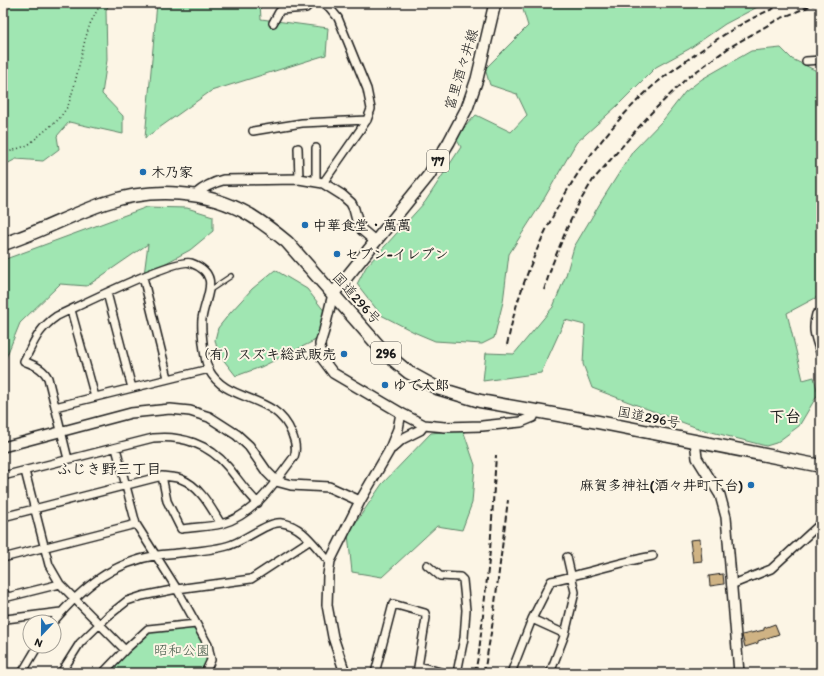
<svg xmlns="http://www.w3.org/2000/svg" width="824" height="676" viewBox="0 0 824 676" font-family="Itim,'Klee One',sans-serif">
<rect width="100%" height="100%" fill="#fcf5e5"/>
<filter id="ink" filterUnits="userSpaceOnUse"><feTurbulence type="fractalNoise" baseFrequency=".025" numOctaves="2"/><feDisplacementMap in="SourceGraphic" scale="8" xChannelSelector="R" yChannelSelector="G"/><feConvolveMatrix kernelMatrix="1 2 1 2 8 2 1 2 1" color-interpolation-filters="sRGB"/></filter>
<g filter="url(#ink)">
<path fill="#a0e6b2" stroke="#5e8167" d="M3 3H110L106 10 107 60 102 94 123 116V134L69 122 57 136 59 149 43 161 16 159 3 166Z
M157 3H260L261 19 328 28 326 55 211 91 145 138Z
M521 3H765L725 24 689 49 656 67 617 106 576 143 541 204 509 254 503 302 494 338 482 344 435 341 416 333 381 315 357 284 366 267 425 202 461 147 455 137 476 115 511 132 527 115 517 94 490 85 485 69 528 26Z
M781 48 792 59 821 73V295L787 313 803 380 814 377 818 394 799 426 776 443 766 446 700 429 592 388 583 364 585 325 565 320 541 373 483 381 486 353 514 354 553 307 566 275 574 247 602 200 633 151 664 119 685 92 702 79 751 51Z
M147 207 187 208 213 216V231L190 250 144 275 148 244 87 286 60 284 20 323 3 365V260Z
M275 270 307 289 325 312 322 328 314 341 261 367 236 376 218 353 215 340 218 328 230 313 252 289Z
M463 430 475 465 472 503 462 530 437 526 382 577 352 572 348 534 382 484 431 433Z
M195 626 206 645 209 660 202 673H105L149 632Z"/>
<path fill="#cfb384" stroke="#1c1c1c" d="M700 539 702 561 693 562 690 540Z
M723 574 724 584 710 586 709 576Z
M775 624 779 634 758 641V643L745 647 742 635 764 630V628Z"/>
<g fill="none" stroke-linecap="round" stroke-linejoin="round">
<g stroke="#1c1c1c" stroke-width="6">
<path id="service" d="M210 290 231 276"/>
</g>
<g stroke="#1c1c1c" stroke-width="10">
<path id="minor" d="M321 3 329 7 338 18 367 89 371 109 367 120 323 183
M273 23 279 12 281 10 306 8 311 3
M806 61 821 60
M253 131 302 123 367 120
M298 148 299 179
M316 148V181
M143 277 168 378
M107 293 132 388
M71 310 95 397
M821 312 816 314C811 331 816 339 821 355
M55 407 209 369
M116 448 136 524 177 589 208 645 211 660 205 673
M68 459 48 378C43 368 35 366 24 361 34 342 38 329 57 316 77 307 176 257 191 263 223 275 205 296 202 319 201 329 204 361 209 370 227 404 276 392 292 434 295 441 297 449 294 457 274 483 255 515 221 524 208 527 194 527 181 529L167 501 162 476
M25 471 49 565 60 584 125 650
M3 476 153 438C181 435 209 444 228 467 238 479 246 492 258 503
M3 517 162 476C168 477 176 477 181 479 200 486 211 508 221 524
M3 558 136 524
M427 565 440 576 460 577 463 580 466 610 464 638 457 673
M731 585 771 569 821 523
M3 592 8 597 60 584
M532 619 565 634
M53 622C83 587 111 563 158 555 181 552 205 552 227 546 244 542 267 521 282 523 301 525 314 545 326 558L330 561
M3 623 6 619 61 612
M419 666 444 673
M22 673 38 646
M61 673 80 643 108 616 127 601 142 596 177 589 251 579 309 541
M103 673 125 650 148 629 196 624
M375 673 393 604 425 613 426 618 417 673
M511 673 532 619 551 581C585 574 619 562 653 556
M550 673 565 634 575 592 567 557"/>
</g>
<g stroke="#1c1c1c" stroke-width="12">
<path id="tertiary" d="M195 195C204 187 211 183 223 180L299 179 323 183 342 195 351 203 354 209 358 224 362 230 376 242
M333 294 324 331 320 344 321 357 333 373 401 413 424 425 445 427 482 426 521 422 533 417 535 411
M695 441 697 458 720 495 726 517 739 673
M3 447 131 413 170 409 190 411 209 417 237 435 249 446 267 472 276 481 291 485 329 487 360 501
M392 448 402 439 420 430 424 425
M345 673 333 637 327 605 328 575 330 561 360 501 389 451 398 429 401 413"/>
</g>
<g stroke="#1c1c1c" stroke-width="14">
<path id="primary" d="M333 294 429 175 449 142 467 108 477 79 495 3"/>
</g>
<g stroke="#1c1c1c" stroke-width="15">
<path id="trunk" d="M3 244C38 233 70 215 105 203 152 187 207 190 250 215 263 223 275 232 287 242L384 352 408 372 437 388 480 401 598 422 821 466"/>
</g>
<path stroke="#1c1c1c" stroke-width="1.5" stroke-dasharray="1 3" stroke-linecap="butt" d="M3 154 28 145 59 119 68 106 74 87 85 40 90 24 101 3"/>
<use href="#service" stroke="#fcf5e5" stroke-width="3.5"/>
<use href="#minor" stroke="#fcf5e5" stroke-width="7"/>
<use href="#tertiary" stroke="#fcf5e5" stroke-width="9"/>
<use href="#primary" stroke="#fcf5e5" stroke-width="11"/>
<use href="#trunk" stroke="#fcf5e5" stroke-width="12"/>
<path stroke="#1c1c1c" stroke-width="2" stroke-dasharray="6 3" stroke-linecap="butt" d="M544 290 552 265 567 228 579 203 593 180 651 113 687 78 730 47 777 20 817 3
M507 345C510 331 513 317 517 304 543 220 588 144 654 85 666 75 680 65 693 56 722 35 753 15 788 3
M475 673 479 652 490 551 496 455
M484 673 492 627 508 500"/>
</g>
</g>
<g fill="#1f6fb2" stroke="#fcf5e5" stroke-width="1.5">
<circle cx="143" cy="172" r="4"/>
<circle cx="305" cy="225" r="4"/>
<circle cx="337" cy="254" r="4"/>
<circle cx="344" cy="354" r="4"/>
<circle cx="385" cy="385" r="4"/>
<circle cx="751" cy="485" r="4"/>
</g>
<g text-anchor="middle" stroke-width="4" stroke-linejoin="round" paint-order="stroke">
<g fill="#fcf5e5" stroke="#5f5d58" stroke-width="1">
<rect x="427" y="150" width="22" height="22" rx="3"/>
<rect x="371" y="342" width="30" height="22" rx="3"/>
</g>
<g font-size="13" font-weight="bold" fill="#1c1c1c">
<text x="438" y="166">77</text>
<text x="386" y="358">296</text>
</g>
<g font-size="14" fill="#1c1c1c" stroke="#fcf5e5">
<text transform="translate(461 69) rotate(-73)" y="5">富里酒々井線</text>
<text transform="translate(357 298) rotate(48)" y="5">国道296号</text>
<text transform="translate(649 417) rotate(11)" y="5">国道296号</text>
</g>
<g font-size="14" font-weight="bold" fill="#1c1c1c" stroke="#fcf5e5" text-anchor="start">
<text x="151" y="177">木乃家</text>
<text x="313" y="230">中華食堂・萬萬</text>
<text x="345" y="259">セブン-イレブン</text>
<text x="336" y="359" text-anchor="end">（有）スズキ総武販売</text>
<text x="393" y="390">ゆで太郎</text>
<text x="743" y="490" text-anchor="end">麻賀多神社(酒々井町下台)</text>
</g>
<g font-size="14" fill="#445949" stroke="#fcf5e5">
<text x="182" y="655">昭和公園</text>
</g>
<g font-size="15" font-weight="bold" fill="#1c1c1c" stroke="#fcf5e5">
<text x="109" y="474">ふじき野三丁目</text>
</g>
<g font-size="16" font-weight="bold" fill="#1c1c1c" stroke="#fcf5e5">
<text x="785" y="422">下台</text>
</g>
</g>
<rect width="824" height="676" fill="none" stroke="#fcf5e5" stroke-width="16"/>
<rect x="8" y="8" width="808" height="660" fill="none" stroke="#1c1c1c" stroke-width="1.5" filter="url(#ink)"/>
<g transform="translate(42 634) rotate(202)"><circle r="19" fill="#fcf5e5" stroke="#a29e95"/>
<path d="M0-3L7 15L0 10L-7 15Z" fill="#1f6fb2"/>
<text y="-6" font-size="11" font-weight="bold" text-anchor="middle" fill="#1c1c1c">N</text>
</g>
</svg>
